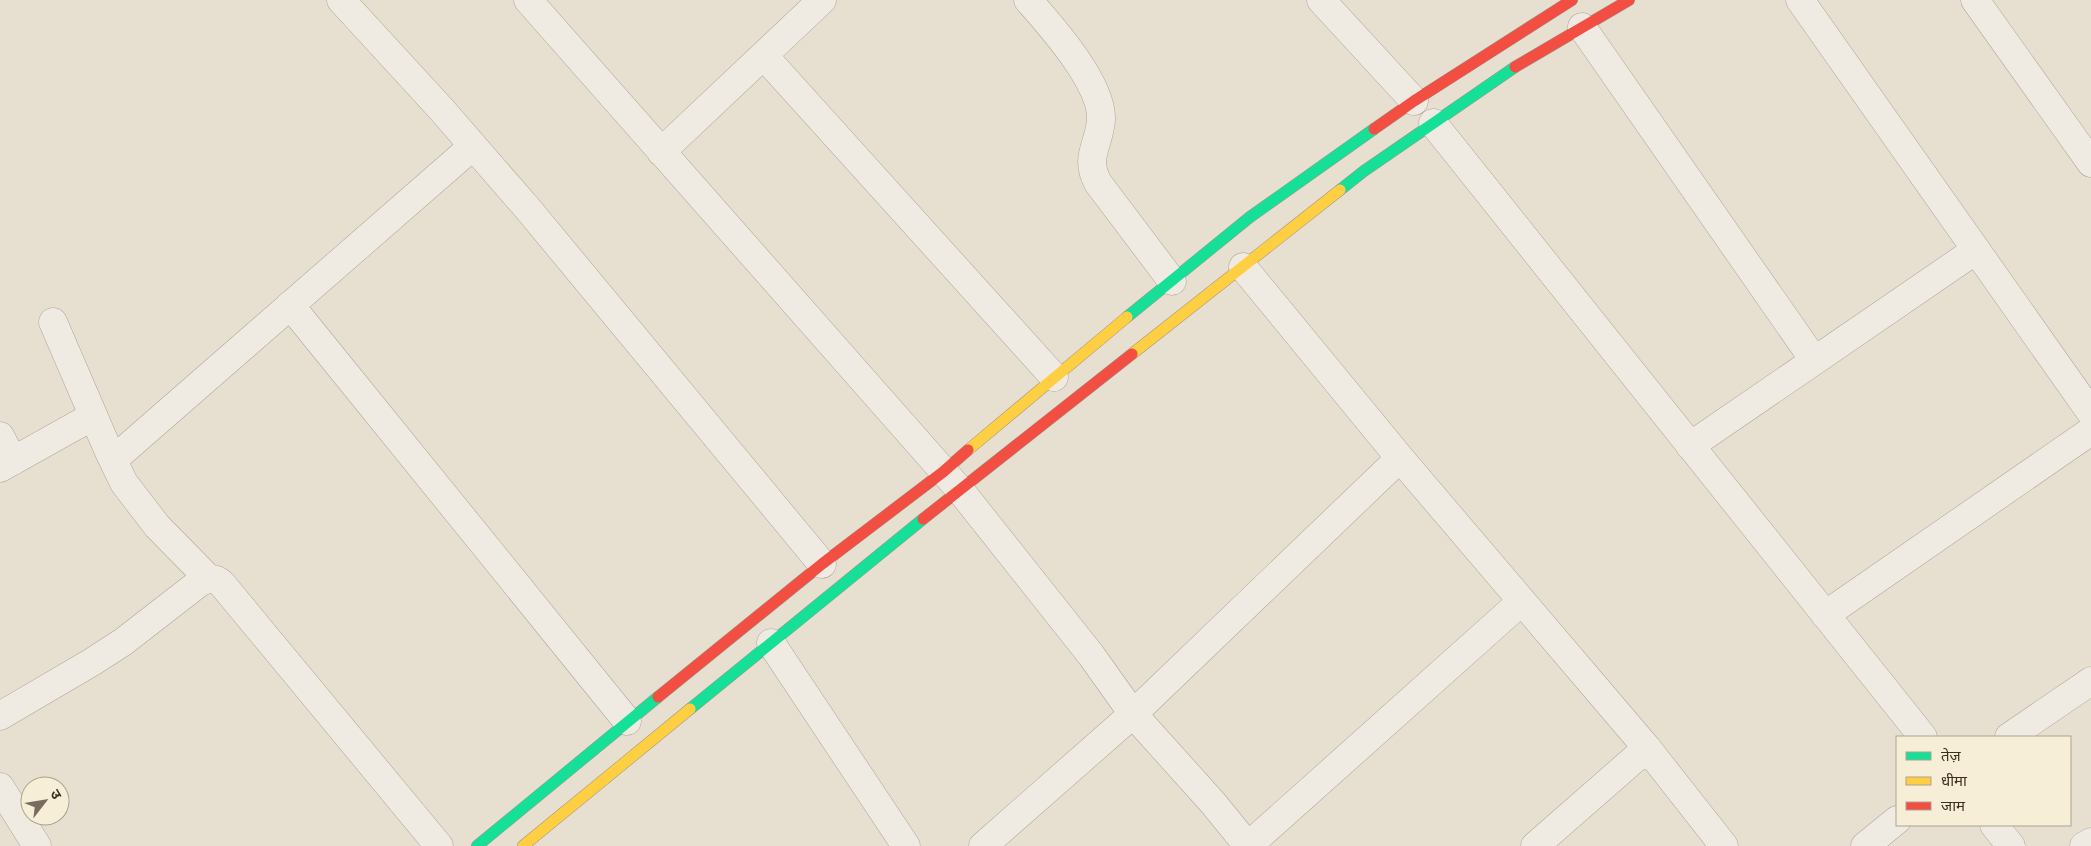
<svg xmlns="http://www.w3.org/2000/svg" width="2091" height="846" viewBox="0 0 2091 846" font-family="'Libre Baskerville','Noto Sans Devanagari',serif">
<rect width="100%" height="100%" fill="#e7e0d1"/>
<g fill="none" stroke-linecap="round" stroke-linejoin="round">
<g stroke="#ada599" stroke-width="29">
<path id="street" d="M341 0 442 110 528 209 822 564
M528 0 960 490 1091 655 1133 714 1213 803 1248 846 1522 601
M1028 0C1051 26 1103 84 1101 120 1099 146 1084 157 1098 183L1172 281
M1321 0 1414 101
M1800 0 2091 413
M1975 0 2091 163
M1582 27 1814 360
M764 56 1054 377
M1433 123 1923 737
M661 152 822 0
M1243 267 1400 458 1647 748 1724 846
M290 305 627 721
M53 322 109 452 124 483 157 526 209 579
M0 436 13 461
M1690 446 1976 250
M113 460 473 146
M0 468 93 416
M1825 615 2091 431
M771 643 906 846
M0 716 92 662 123 642 199 583C208 578 215 577 222 584L439 846
M2009 737 2091 681
M0 787 37 846
M1994 825 2011 846
M983 846 1133 714 1400 458
M1535 846 1647 748
M1865 846 1897 820
M2084 846 2091 842"/>
</g>
<g stroke="#9c958a" stroke-width="12">
<path id="fast" d="M1340 190 1364 171 1515 67
M1127 317 1250 217 1374 129
M690 709 923 519
M477 846 658 697"/>
</g>
<g stroke="#9c958a" stroke-width="12">
<path id="slow" d="M1132 354 1340 190
M968 450 1127 317
M523 846 690 709"/>
</g>
<g stroke="#9c958a" stroke-width="12">
<path id="jam" d="M1515 67 1629 0
M1374 129 1414 101 1572 0
M923 519 1132 354
M658 697 822 564 943 472 968 450"/>
</g>
<use href="#street" stroke="#efebe3" stroke-width="28"/>
<use href="#fast" stroke="#16e098" stroke-width="11"/>
<use href="#slow" stroke="#ffcf43" stroke-width="11"/>
<use href="#jam" stroke="#f24e42" stroke-width="11"/>
</g>
<rect x="1896" y="736" width="175" height="90" fill="#f7eed8" stroke="#ada18e"/>
<rect x="1906" y="752" width="25" height="8" fill="#16e098" stroke="#ada18e"/>
<text x="1941" y="761" font-size="15" fill="#3d2e20">तेज़</text>
<rect x="1906" y="777" width="25" height="8" fill="#ffcf43" stroke="#ada18e"/>
<text x="1941" y="786" font-size="15" fill="#3d2e20">धीमा</text>
<rect x="1906" y="802" width="25" height="8" fill="#f24e42" stroke="#ada18e"/>
<text x="1941" y="811" font-size="15" fill="#3d2e20">जाम</text>
<g transform="translate(45 801) rotate(59)"><circle r="24" fill="#f7eed8" stroke="#ada18e"/>
<path d="M0-4L9 19L0 12L-9 19Z" fill="#786c5e"/>
<text y="-8" font-size="14" font-weight="bold" text-anchor="middle" fill="#3d2e20">उ</text>
</g>
</svg>
